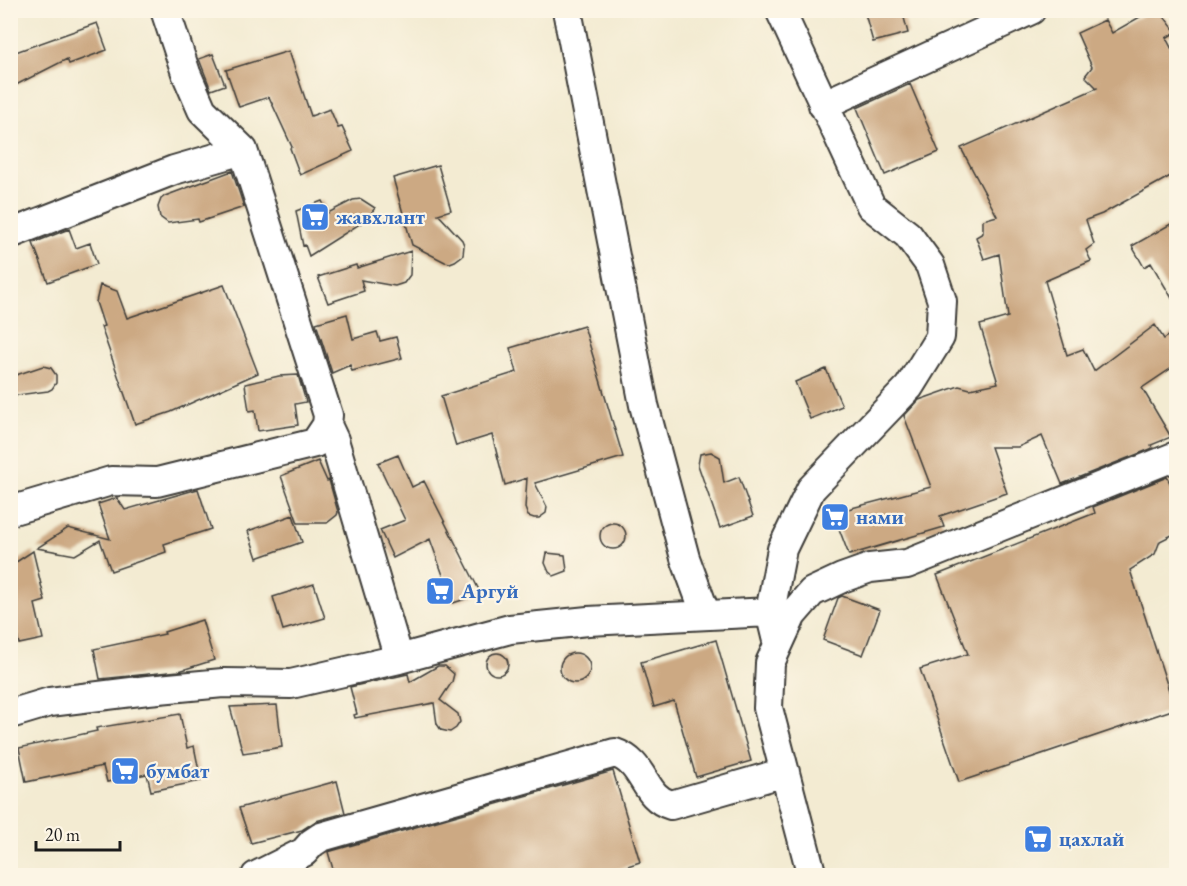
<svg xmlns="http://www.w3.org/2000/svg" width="1187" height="886" viewBox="0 0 1187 886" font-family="'EB Garamond',serif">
<rect width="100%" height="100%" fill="#fcf5e5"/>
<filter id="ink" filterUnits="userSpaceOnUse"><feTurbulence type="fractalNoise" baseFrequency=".0167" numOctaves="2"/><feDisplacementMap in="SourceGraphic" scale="12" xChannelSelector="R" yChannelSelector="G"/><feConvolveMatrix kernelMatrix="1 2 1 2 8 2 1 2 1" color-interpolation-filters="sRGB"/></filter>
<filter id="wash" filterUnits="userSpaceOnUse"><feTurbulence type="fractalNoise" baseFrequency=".008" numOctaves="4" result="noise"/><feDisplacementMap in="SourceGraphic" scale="24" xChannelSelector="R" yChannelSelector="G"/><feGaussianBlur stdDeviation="1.35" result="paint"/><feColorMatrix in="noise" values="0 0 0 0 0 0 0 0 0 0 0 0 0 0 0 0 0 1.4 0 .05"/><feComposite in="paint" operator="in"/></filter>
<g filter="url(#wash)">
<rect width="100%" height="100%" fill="#f3ebd2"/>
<g id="blocks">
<path fill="#cca983" d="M864 10H902L908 33 873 42Z
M1152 10H1159L1176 32 1166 38 1176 57V173L1102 214 1086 220 1094 244 1086 250 1091 261 1045 281 1067 355 1083 349 1094 371 1155 325 1164 339 1176 331V365L1142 388 1171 437 1151 445 1153 448 1062 484 1042 436 1018 447H991L1007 493 940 516 944 527 849 555 833 513 931 487 904 416 919 400 959 386 970 389 998 383 980 325 1008 317 999 254 984 259 976 237 983 233V220L997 216 961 148 1097 88 1085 76 1092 67 1077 33 1105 20 1112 33Z
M97 23 107 50 69 64 67 59 10 88V54Z
M289 51 311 116 330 109 338 128 342 127 353 151 300 175 290 148 292 147 269 97 239 107 226 70Z
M213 54 225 85 211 90 199 59Z
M910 84 939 152 885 175 857 108Z
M438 165 451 210 438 214 462 240 464 245 463 255 455 261 450 263 445 262 412 245 393 178Z
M232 171 244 207 199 222 198 219 168 223 160 217 158 207 161 199 165 196Z
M361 199 375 208 366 220 309 256 305 245 303 246 296 211 322 201 328 213 353 200Z
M1176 221V305L1151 263 1144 267 1132 246Z
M69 229 76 248 90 243 97 264 48 282 33 243Z
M411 251 410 275 404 283 395 286 361 280 364 291 328 303 318 277 356 265 357 268Z
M100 285 117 291 127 318 224 285 258 373 171 412 135 424 101 327 104 326 96 302Z
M347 314 353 339 377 332 380 341 396 337 402 358 352 371 350 365 332 373 316 323Z
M584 326 623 457 535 483 547 507 546 513 539 518H534L528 516 525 508 527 478 505 485 492 435 456 446 441 396 517 372 510 348Z
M43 366 51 368 56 375V383L52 389 48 391 10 396V377Z
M826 369 842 406 810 419 795 382Z
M298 375 306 402 295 404 298 425 258 431 255 410 249 411 245 384 279 376Z
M711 452 720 457 724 483 739 477 753 516 720 528 698 465 700 454Z
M398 455 412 487 424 481 481 594 453 603 430 539 393 558 380 530 405 520 378 463Z
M318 461 327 481 329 480 338 512 337 515 327 523H298L281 476Z
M1167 477 1176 495V533L1160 541 1155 554 1130 570 1175 709 959 782 920 669 968 654 937 575 1095 513 1093 507Z
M198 489 211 529 164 544 166 552 111 571 100 540 75 555 37 548 68 528 110 539 98 504 117 498 125 510Z
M293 515 302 542 257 558 248 531Z
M600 536a13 13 0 1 1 26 0a13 13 0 1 1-26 0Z
M33 551 45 601 35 604 43 639 19 644 13 617H10V566Z
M547 553 565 555 567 571 554 576 549 572 545 563Z
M314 584 325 618 283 630 273 597Z
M842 596 880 610 863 655 823 640 838 598Z
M202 620 214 660 179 671 100 679 94 649 165 634 164 632Z
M716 640 751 761 696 777 674 701 654 707 641 662Z
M560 668a15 15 0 1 1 30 0a15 15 0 1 1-30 0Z
M486 664a11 11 0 1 1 22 0a11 11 0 1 1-22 0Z
M438 666H445L454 674 452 682 440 700 458 714 460 722 456 728 450 732 441 730 437 724 434 703 355 718 354 715 357 714 350 687 408 674 410 682Z
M277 705 282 747 243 753 230 707Z
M180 714 187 748 194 746 201 781 151 791 147 774 107 782 103 766 26 782 19 748 97 731 96 728Z
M613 771 640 862 597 876H335L328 852Z
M337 781 345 813 316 821 302 830 251 843 239 808Z"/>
</g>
</g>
<g filter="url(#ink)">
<use href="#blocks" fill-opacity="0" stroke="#3c3b37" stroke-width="1.5"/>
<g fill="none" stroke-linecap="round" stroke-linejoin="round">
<g stroke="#3c3b37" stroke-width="32">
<path id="minor" d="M165 10 186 73 202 110 243 150 328 415 327 425 334 440 399 659 510 629 588 621 770 612
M567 10 644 405 685 558 706 615
M823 105 1031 10
M10 234 174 170 243 150
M10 511 111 481 157 482 315 443 327 425
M778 645 770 612 782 549 811 489 909 387 940 337 942 301 930 265 908 235 871 206 780 10
M10 714 50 702 148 690 223 683 291 684 399 659
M256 876 304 852 312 843 321 837 615 753C646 763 642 797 671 805L785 772
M812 876 768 708 770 663 792 615 812 592 842 578 870 568 907 564 1176 456"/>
</g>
<use href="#minor" stroke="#fff" stroke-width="28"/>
</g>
</g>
<defs>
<g id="supermarket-square" transform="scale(1.5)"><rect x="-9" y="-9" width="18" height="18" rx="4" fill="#3f7fe0" stroke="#fcf5e5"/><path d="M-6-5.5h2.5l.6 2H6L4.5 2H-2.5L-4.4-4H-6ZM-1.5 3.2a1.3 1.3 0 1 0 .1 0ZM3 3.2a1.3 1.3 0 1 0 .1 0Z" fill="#fff"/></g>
</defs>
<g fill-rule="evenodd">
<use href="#supermarket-square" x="315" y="217"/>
<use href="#supermarket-square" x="835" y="517"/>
<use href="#supermarket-square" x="440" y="591"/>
<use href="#supermarket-square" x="125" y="771"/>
<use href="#supermarket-square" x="1038" y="839"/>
</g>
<g text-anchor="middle" stroke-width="4.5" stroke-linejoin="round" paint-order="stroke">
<g font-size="21" font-weight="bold" fill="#366cbe" stroke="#fcf5e5" text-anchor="start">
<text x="336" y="224">жавхлант</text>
<text x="856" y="524">нами</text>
<text x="461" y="598">Аргуй</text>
<text x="146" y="778">бумбат</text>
<text x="1059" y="846">цахлай</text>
</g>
</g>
<rect width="1187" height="886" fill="none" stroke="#fcf5e5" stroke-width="36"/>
<path d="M36 841v9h84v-9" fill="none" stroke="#1c1c1c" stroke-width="3"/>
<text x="45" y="841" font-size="18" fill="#1c1c1c" stroke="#fcf5e5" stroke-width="4.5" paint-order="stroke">20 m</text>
</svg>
